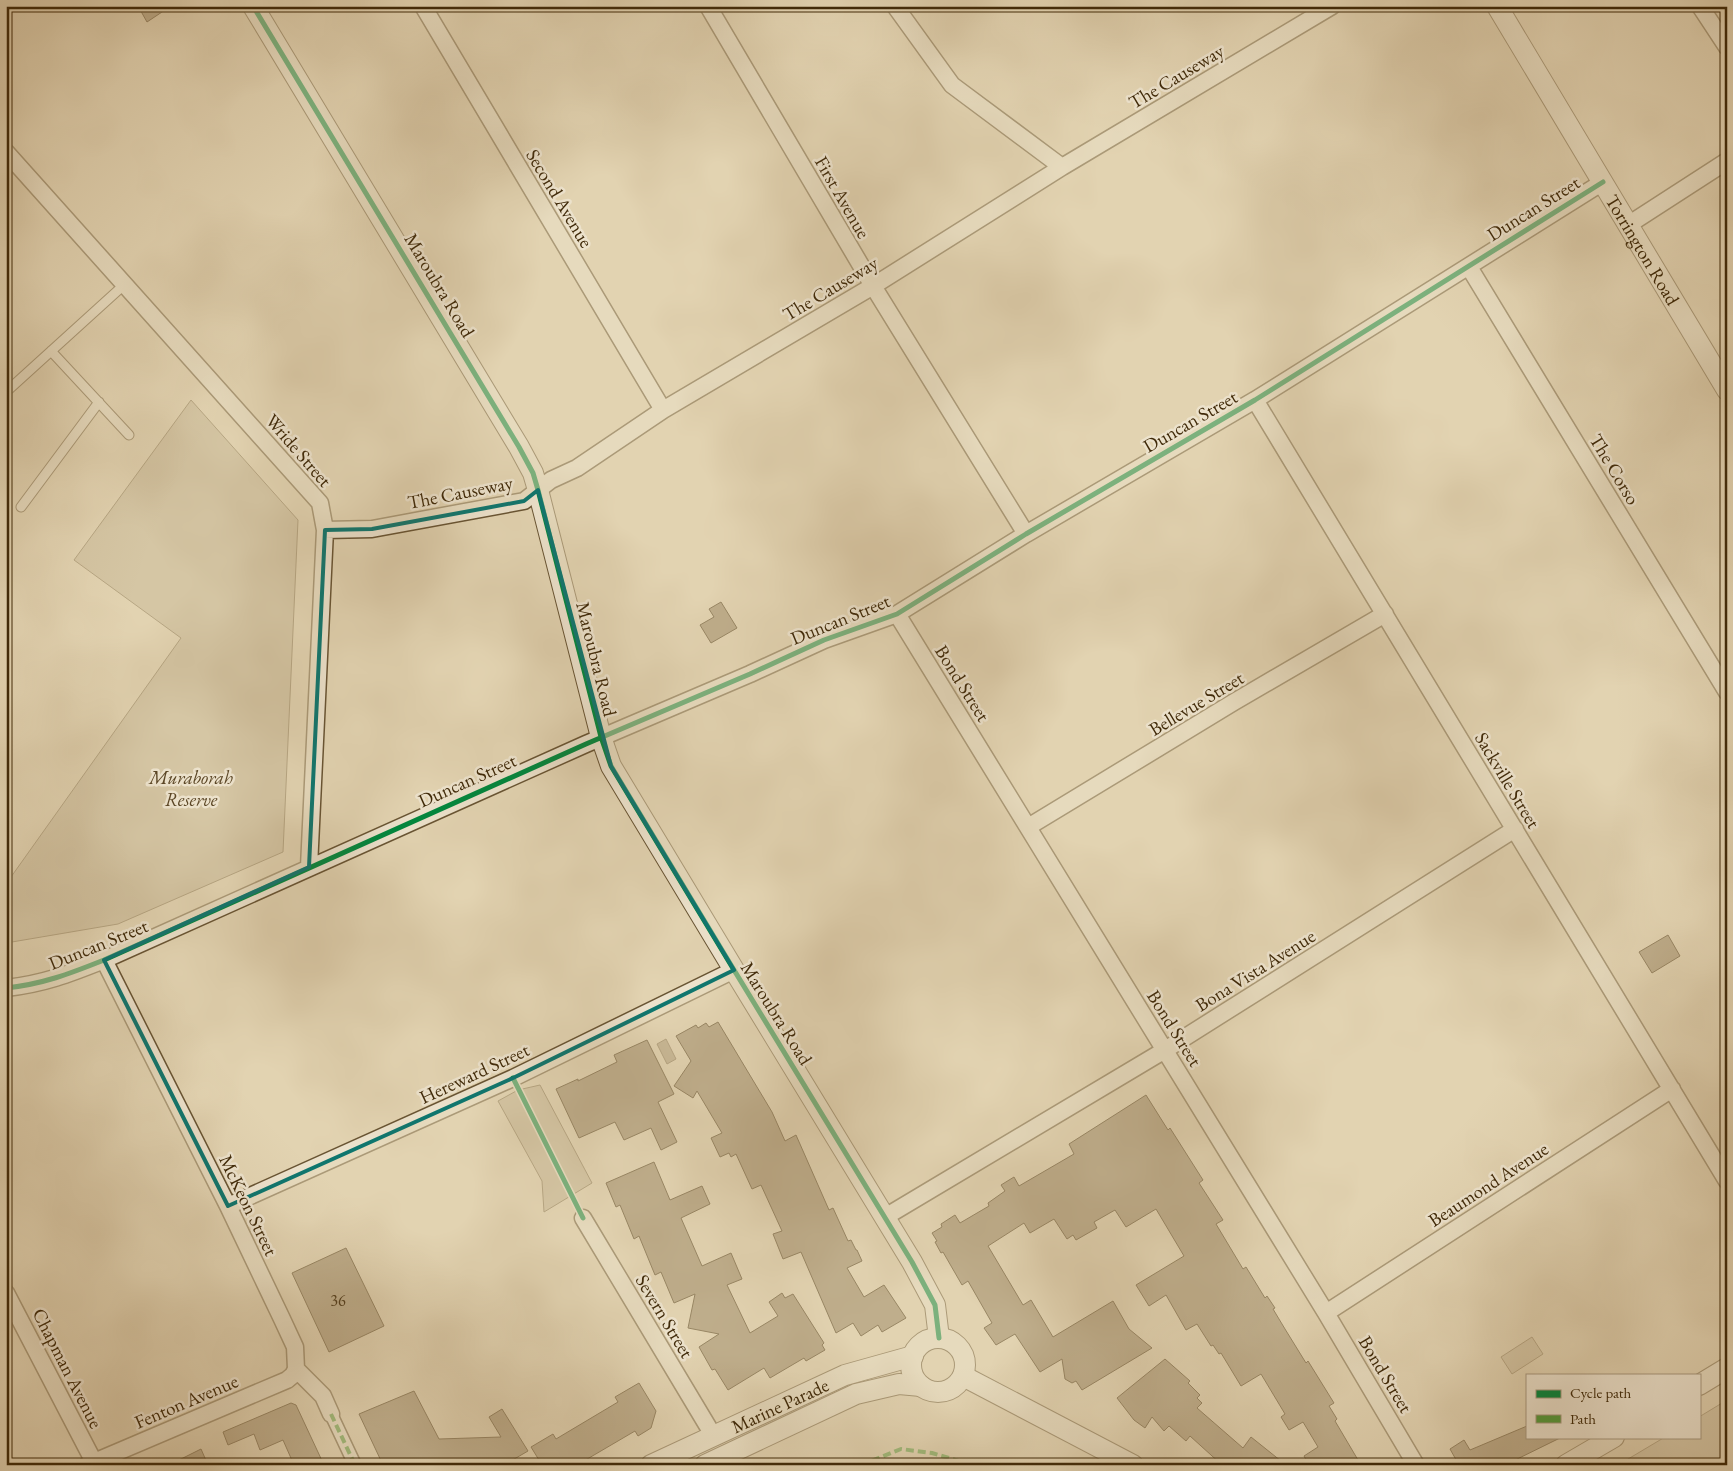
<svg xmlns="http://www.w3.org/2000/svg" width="1733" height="1471" viewBox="0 0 1733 1471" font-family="'EB Garamond',serif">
<rect width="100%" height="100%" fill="#e2d3b1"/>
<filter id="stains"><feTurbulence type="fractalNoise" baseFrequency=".004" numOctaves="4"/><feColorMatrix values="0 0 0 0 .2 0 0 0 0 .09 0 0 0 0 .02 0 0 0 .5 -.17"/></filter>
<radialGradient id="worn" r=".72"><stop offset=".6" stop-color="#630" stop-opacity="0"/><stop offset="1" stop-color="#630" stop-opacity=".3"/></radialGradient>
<path fill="#c6b694" stroke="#83704e" d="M191 400 298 520 283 852 118 924 6 943V884L181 638 74 560Z
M540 1085 592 1183 544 1212 542 1181 498 1101 518 1090Z
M1532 1337 1543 1354 1512 1374 1501 1357Z
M1727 1400V1465H1618L1665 1437H1699V1417Z"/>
<path fill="#ab9a78" stroke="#806d4c" d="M666 1039 676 1059 667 1064 657 1044Z"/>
<path fill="#948260" stroke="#402a09" d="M138 6H171L147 22Z
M721 602 737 628 711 643 700 625 714 617 709 609Z
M1668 935 1680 956 1652 973 1639 952Z
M718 1022 772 1112 785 1141 796 1135 829 1210 833 1208 848 1241 851 1240 856 1250H857L862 1261 847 1268 864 1297 884 1285 906 1318 882 1332 878 1325 861 1336 853 1323 836 1333 801 1252 783 1259 773 1234 782 1231 761 1185 752 1189 736 1154 731 1157 729 1153 720 1157 711 1138 722 1133 697 1091 693 1098 674 1086 691 1061 676 1036 696 1025 698 1028 706 1023 709 1027Z
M647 1040 674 1094 658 1102 677 1142 661 1150 651 1128 624 1140 615 1122 579 1138 556 1089 578 1079V1081L617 1062 614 1055Z
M1146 1095 1168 1130 1170 1128 1203 1180 1199 1183 1223 1220 1216 1224 1243 1269 1246 1267 1265 1298 1267 1296 1275 1308 1273 1309 1285 1329 1306 1363 1308 1361 1334 1403 1329 1406 1337 1419 1335 1421 1361 1465H1309L1304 1456 1318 1447 1303 1422 1289 1430 1281 1417 1285 1414 1261 1374 1241 1386 1221 1353 1219 1354 1213 1345 1211 1346 1197 1324 1186 1330 1166 1295 1149 1306 1136 1285 1184 1256 1156 1209 1126 1227 1115 1210 1094 1222 1097 1228 1076 1240 1073 1235 1067 1239 1054 1219 1030 1233 1024 1223 988 1246 1023 1305 1031 1300 1053 1337 1113 1301 1129 1329 1152 1348 1082 1390 1076 1381 1072 1383 1065 1379 1062 1359 1040 1372 1015 1334 996 1345 984 1328 992 1323 968 1281 962 1285 943 1252 941 1253 935 1242 937 1241 932 1233 942 1227 941 1224 955 1215 960 1223 989 1206 988 1203 1005 1191 1001 1185 1014 1177 1019 1186 1074 1154 1069 1144Z
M654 1162 670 1200 702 1186 710 1204 681 1218 702 1266 731 1253 742 1279 727 1285 750 1333 778 1316 769 1302 782 1293 785 1298 793 1294 824 1343 822 1345 825 1350 806 1361 804 1358 770 1378 764 1368 728 1390 715 1369 712 1370 699 1347 719 1334 688 1328 695 1294 674 1303 661 1272 655 1275 639 1236 634 1239 620 1205 616 1207 606 1183Z
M346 1248 384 1326 329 1352 292 1273Z
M1165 1359 1190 1381 1188 1383 1200 1395 1197 1398 1202 1403 1197 1408 1243 1448 1251 1437 1286 1465H1222L1190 1436 1186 1441 1169 1426 1164 1431 1152 1417 1145 1428 1134 1420 1117 1398Z
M639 1383 656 1411 651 1428 638 1436 635 1431 577 1465H542L531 1447 553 1434 556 1439 618 1402 615 1397Z
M414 1391 439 1439 501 1437 489 1417 502 1409 528 1451 504 1465H383L359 1414Z
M291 1403 296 1405 324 1465H294L283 1440 260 1450 254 1434 228 1445 223 1432Z
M1527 1426V1437H1562L1505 1465H1459L1450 1449 1464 1440 1470 1450Z
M201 1449 208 1465H169Z"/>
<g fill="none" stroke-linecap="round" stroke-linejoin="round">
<g stroke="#685433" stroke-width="11">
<path id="service" d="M51 351 129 435
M6 392 125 284
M21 507 99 402"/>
</g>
<g stroke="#685433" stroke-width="15">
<path id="pedestrian" d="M331 1414 355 1465"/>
</g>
<g stroke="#685433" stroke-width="19">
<path id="minor" d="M423 6 663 410
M708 6 873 286 1026 534
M895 6 952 85 1062 167
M1700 6 1727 47
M6 152 320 503 325 530 309 867
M1628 225 1727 161
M1469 267 1727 692
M1255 400 1727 1181
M325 530 372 529 524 501 551 480 577 468 663 410 873 286 1062 167 1332 6
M897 614 1326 1313 1416 1465
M1028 827 1234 702 1385 614
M104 960 228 1206 282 1319 295 1347 296 1369 323 1396 331 1414
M6 988C43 984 69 974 104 960L586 744 750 674 824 640 897 614 1026 534 1255 400 1603 182
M228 1206 513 1078 734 970
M885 1217 1165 1050 1515 829
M583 1218 713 1435
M6 1293 94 1462
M1326 1313 1672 1089
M87 1465 287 1380 293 1375 296 1369"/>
</g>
<g stroke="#685433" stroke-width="22">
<g id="tertiary">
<path d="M253 6 519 447 533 473 538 490 601 737 611 766 734 970 912 1262 935 1305 939 1338"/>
<path id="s1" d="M1497 6 1727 390"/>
<circle cx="938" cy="1365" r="27"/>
<path d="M963 1376 1133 1465"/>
<path d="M1699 1385 1727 1368"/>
<path id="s2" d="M651 1465 845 1375 913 1356"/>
<path d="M705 1465 856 1394 899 1384 921 1386"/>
<path d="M1566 1465 1614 1437"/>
</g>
</g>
<use href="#service" stroke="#ece2cc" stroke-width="9"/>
<use href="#pedestrian" stroke="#ece2cc" stroke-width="12"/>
<use href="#minor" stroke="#ece2cc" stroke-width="16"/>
<use href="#tertiary" stroke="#ece2cc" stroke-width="20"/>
<path stroke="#539c3b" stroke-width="4" stroke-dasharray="8 4" stroke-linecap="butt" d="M331 1414 355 1465
M861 1465 901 1449 932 1453 973 1465"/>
<g stroke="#ece2cc" stroke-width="8">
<path id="cycleway" d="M253 6 519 447 533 473 538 490 601 737 611 766 734 970 912 1262 935 1305 939 1338
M6 988C43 984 69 974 104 960L586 744 750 674 824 640 897 614 1026 534 1255 400 1603 182
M513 1078 583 1218"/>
</g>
<use href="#cycleway" stroke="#00873e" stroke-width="5"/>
</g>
<path d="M0 0H1733V1471H0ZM538 490 611 766 734 970 513 1078 228 1206 104 960 309 867 325 530 372 529 524 501Z" fill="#e2d3b1" fill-opacity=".55" fill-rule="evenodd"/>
<path fill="none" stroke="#0f766e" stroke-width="4" stroke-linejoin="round" d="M538 490 611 766 734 970 513 1078 228 1206 104 960 309 867 325 530 372 529 524 501Z"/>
<g text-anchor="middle" stroke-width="5" stroke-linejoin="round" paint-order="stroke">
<g font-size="16" fill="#55401f">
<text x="338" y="1306">36</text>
</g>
<g font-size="19" fill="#402a09" stroke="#ece2cc">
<text transform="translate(1176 76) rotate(-31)" y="7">The Causeway</text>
<text transform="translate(843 197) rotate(60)" y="7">First Avenue</text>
<text transform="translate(560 198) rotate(59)" y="7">Second Avenue</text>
<text transform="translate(1533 208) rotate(-32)" y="7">Duncan Street</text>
<text dy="7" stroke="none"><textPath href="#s1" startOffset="284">Torrington Road</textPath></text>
<text transform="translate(440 285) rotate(59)" y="7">Maroubra Road</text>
<text transform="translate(830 288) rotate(-31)" y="7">The Causeway</text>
<text transform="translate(1190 421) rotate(-30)" y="7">Duncan Street</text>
<text transform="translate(299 450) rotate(49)" y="7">Wride Street</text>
<text transform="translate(1615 469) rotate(59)" y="7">The Corso</text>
<text transform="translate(460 492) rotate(-11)" y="7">The Causeway</text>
<text transform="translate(840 619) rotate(-22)" y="7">Duncan Street</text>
<text transform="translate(597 659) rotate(76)" y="7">Maroubra Road</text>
<text transform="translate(963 683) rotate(58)" y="7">Bond Street</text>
<text transform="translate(1196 703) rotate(-31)" y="7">Bellevue Street</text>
<text transform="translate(467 780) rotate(-24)" y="7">Duncan Street</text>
<text transform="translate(1508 780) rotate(59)" y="7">Sackville Street</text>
<text transform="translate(98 944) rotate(-22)" y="7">Duncan Street</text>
<text transform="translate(1255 970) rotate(-32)" y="7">Bona Vista Avenue</text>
<text transform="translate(777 1013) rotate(58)" y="7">Maroubra Road</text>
<text transform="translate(1175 1028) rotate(58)" y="7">Bond Street</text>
<text transform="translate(474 1073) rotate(-25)" y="7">Hereward Street</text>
<text transform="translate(1488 1184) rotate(-33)" y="7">Beaumond Avenue</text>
<text transform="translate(249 1205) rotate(64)" y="7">McKeon Street</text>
<text transform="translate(665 1316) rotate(59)" y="7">Severn Street</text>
<text transform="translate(68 1368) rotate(63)" y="7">Chapman Avenue</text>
<text transform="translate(1386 1374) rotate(59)" y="7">Bond Street</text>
<text transform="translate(186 1401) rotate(-23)" y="7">Fenton Avenue</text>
<text dy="7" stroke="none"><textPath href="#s2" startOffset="142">Marine Parade</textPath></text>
</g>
<g font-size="19" font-style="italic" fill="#5b4625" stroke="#ece2cc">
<text x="191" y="784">Muraborah<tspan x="191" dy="22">Reserve</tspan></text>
</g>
</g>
<rect width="1733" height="1471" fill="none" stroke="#e2d3b1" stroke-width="25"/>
<rect x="8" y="8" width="1718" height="1456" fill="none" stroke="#402a09" stroke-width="2.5"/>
<rect x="12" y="12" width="1708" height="1446" fill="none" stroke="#402a09"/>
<rect x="1526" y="1374" width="175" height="65" fill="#ece2cc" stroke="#a7987e"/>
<rect x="1536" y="1390" width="25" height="8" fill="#00873e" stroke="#a7987e"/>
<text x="1570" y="1398" font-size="15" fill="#402a09">Cycle path</text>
<rect x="1536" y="1415" width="25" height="8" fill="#539c3b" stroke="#a7987e"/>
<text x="1570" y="1424" font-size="15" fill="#402a09">Path</text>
<rect width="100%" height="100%" filter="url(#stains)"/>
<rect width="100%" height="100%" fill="url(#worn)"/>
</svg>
